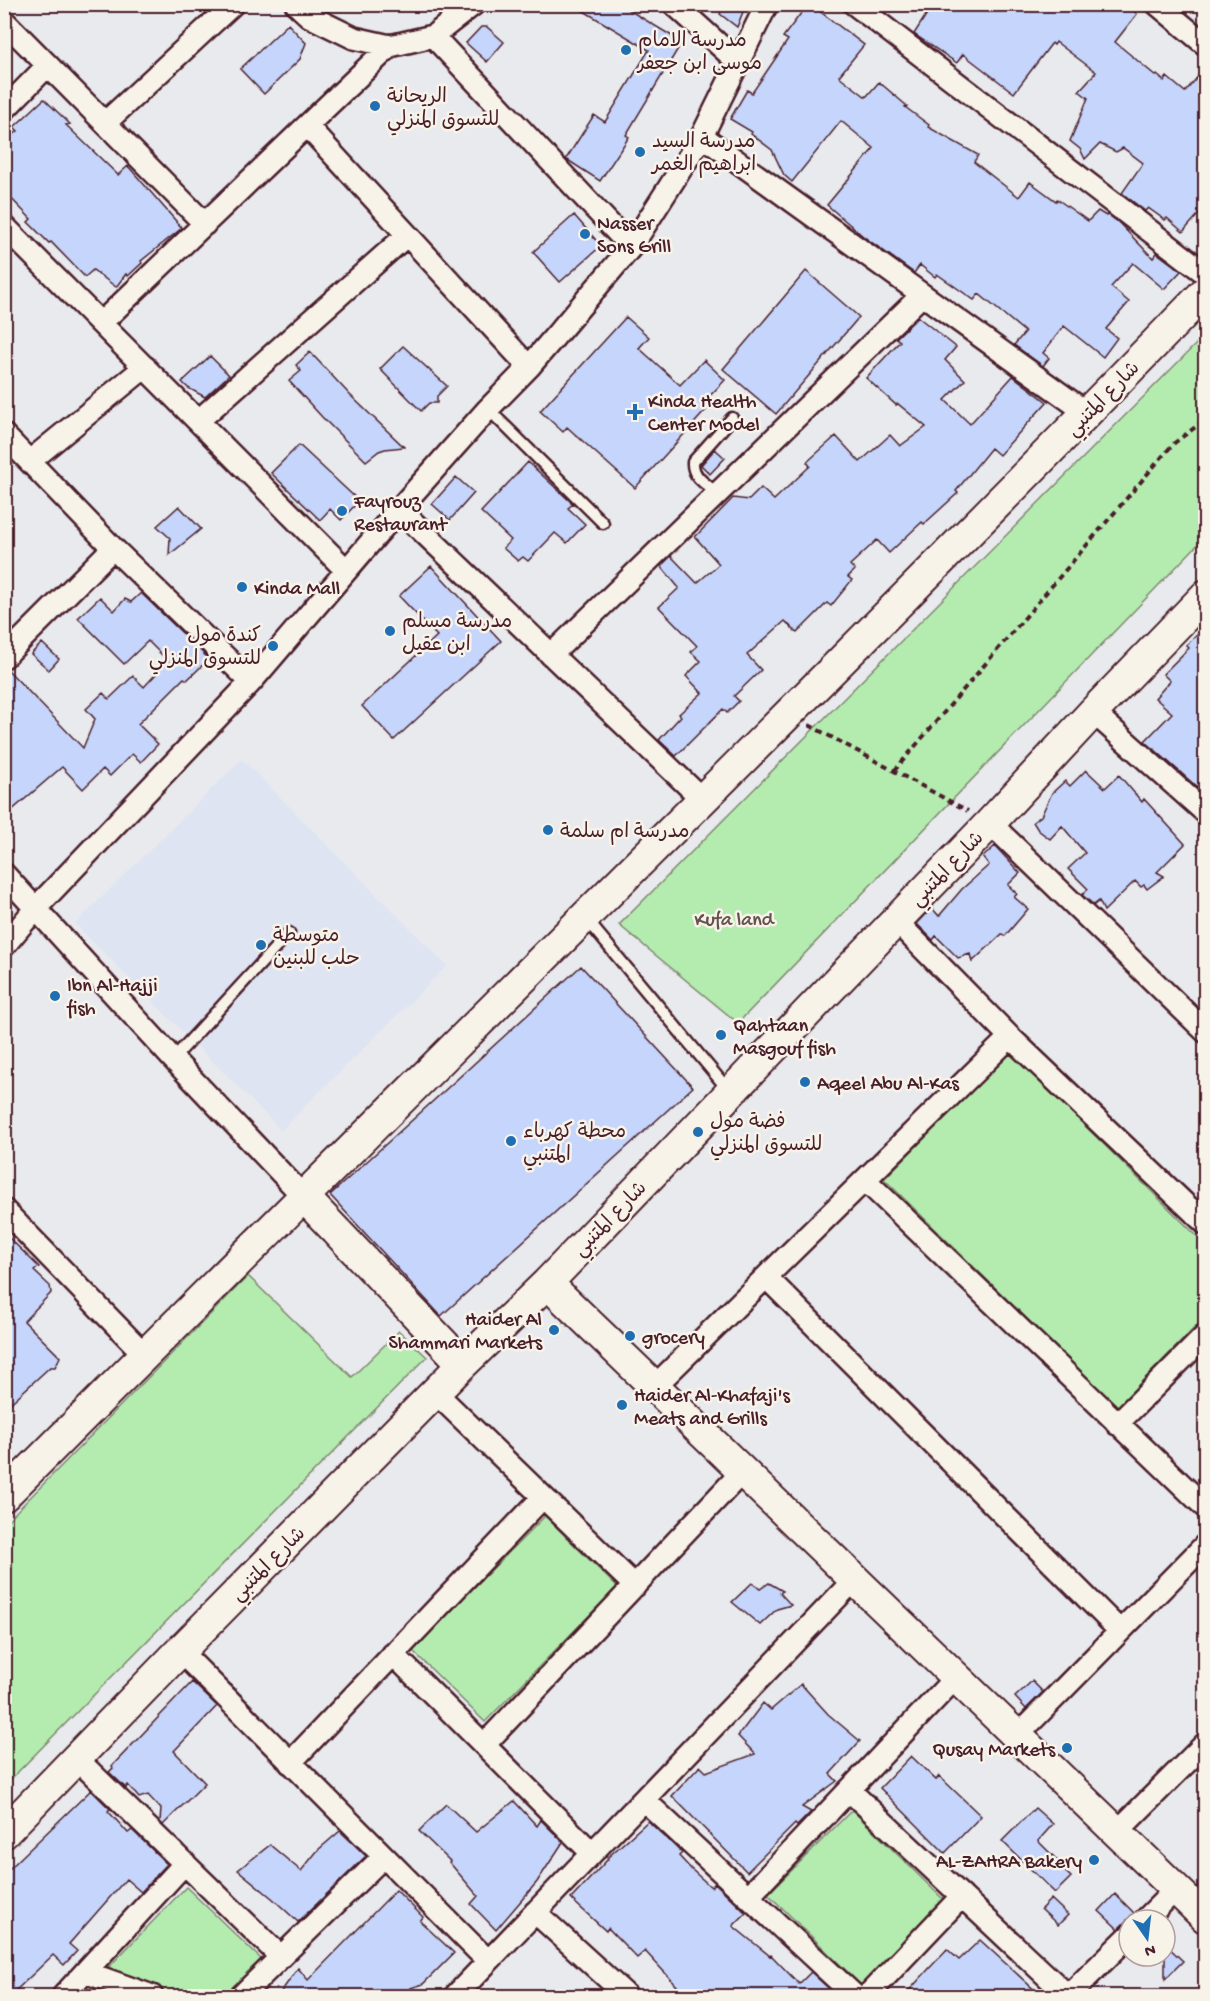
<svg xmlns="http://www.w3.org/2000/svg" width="1210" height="2001" viewBox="0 0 1210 2001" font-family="'Gochi Hand','Playpen Sans Arabic',sans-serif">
<rect width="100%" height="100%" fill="#e8eaee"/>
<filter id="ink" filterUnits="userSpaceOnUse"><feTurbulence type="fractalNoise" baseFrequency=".0167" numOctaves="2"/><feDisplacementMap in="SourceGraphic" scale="12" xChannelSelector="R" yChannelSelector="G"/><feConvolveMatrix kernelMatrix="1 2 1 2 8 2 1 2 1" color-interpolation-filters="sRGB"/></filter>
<g filter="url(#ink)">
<path fill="#dee4f2" d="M242 759 447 966 281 1130 75 924Z"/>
<path fill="#b4ecb0" stroke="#7f866e" stroke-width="1.5" d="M1205 335V537L738 1023 619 925Z
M1010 1052 1205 1244V1317L1117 1407 884 1179Z
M248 1276 352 1377 399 1331 427 1357 5 1785V1523Z
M545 1516 617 1587 485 1722 412 1650Z
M852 1810 944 1900 861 1985 768 1894Z
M186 1887 261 1959 225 1996H175L103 1973Z"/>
<path fill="#c5d5fb" stroke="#4a1f2b" stroke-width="1.5" d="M572 4H619L682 42 626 135 629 137 600 181 566 159 594 115 605 122 649 50Z
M724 4H746L737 27 720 14Z
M808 4H810L864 45 839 76 866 97 879 82 907 106 905 107 929 125 928 127 978 155 974 162 1019 197 1030 182 1056 201 1057 199 1088 221 1098 211 1106 216 1107 214 1118 222 1153 258 1157 253 1181 271 1164 289 1133 263 1111 287 1129 302 1106 329 1117 338 1103 357 1064 326 1043 353 1049 358 1043 366 1014 345 1025 332 979 294 974 300 937 274 935 277 920 265 914 273 863 236 827 205 874 148 841 121 792 182 784 175 772 150 751 134 752 132 730 119 747 90 752 93 788 40 783 37Z
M933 4H1126L1137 14 1115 42 1156 76 1157 75 1164 81 1167 77 1185 92 1206 67V206L1183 232 1167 218 1165 220 1148 208 1145 211 1122 193 1143 163 1123 148 1116 152 1100 144 1085 159 1080 149 1070 141 1088 98 1079 91 1096 72 1056 42 1054 45 1052 43 1014 93 963 54 957 63 914 34Z
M288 24 306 43 300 59 264 94 240 69Z
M481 27H487L504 42 487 62 466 43Z
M44 99 70 124 66 125 118 175 128 166 182 228 141 261 142 263 128 276 126 274 116 287 93 270 85 277 51 242 49 243 28 222 31 219 4 191V142L18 131 14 127Z
M574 215 601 246 560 282 533 252Z
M806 271 859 317 776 414 723 369Z
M626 317 649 337 639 348 680 385 704 360 725 380 702 404 707 409 635 488 567 427 563 432 540 411Z
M918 317 956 347 945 360 965 380 945 400 970 424 1013 376 1047 402 999 455 991 448 956 491 958 493 924 524 922 522 889 553 877 540 850 565 855 570 848 577 852 580 831 606 827 603 797 633 785 621 747 655 761 670 734 696 739 701 727 713 723 709 676 756 659 740 681 716 679 714 702 693 686 676 701 661 691 652 697 646 659 607 679 588 661 566 671 556 697 583 719 564 695 537 733 498 749 500 761 488 774 500 810 466 807 462 836 436 860 462 890 435 900 446 926 427 898 404 896 405 866 378 900 341 896 338Z
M403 346 447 386 437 396V403H429L421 411 380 369Z
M310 352 350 395 404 447 385 449 379 451 366 461 322 417 289 381 301 371 296 365Z
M210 356 229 375 205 397 188 388 182 382Z
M299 445 359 501 341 520 330 509 320 520 271 473Z
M715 449 725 458 710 474 701 465Z
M528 462 573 504 568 508 585 524 567 543 555 533 528 561 523 557 518 561 503 548 511 540 481 512Z
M456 477 474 493 450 520 432 504Z
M179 506 201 529 169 555 170 538 157 526Z
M431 566 501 641 394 740 362 706 437 636 399 596Z
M141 593 209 659 187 680 184 678 138 724 158 744 141 762 132 754 110 776 103 769 83 789 62 767 4 817V669H7L83 748 95 719 86 709 103 693 109 699 133 676 144 687 168 661 148 641 124 664 78 618 100 597 114 611 125 599 131 602Z
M1206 627V795L1145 741 1172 713 1155 698 1170 681 1163 674 1189 648 1186 645Z
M42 643 59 659 49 670 31 654Z
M1086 770 1105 788 1119 775 1142 802 1144 799 1185 844 1157 872 1164 876 1147 889 1144 885 1141 887 1135 881 1104 911 1099 901 1094 905 1082 895 1088 889 1068 869 1085 853 1062 826 1050 839 1038 830 1033 822 1041 816 1052 793 1065 781 1070 786Z
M995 846 1020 873 1008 885 1017 894 1014 897 1028 909 1005 936 1002 934 972 962 970 954 958 958 936 936 933 940 917 924 932 908 939 916 962 889 989 865 983 857Z
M581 966 693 1087 441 1316 330 1195Z
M4 1233 39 1267 34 1271 50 1286 51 1293 24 1321 60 1357 55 1367H50L4 1409Z
M752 1583 760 1589 769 1583 783 1591 780 1593 791 1605 777 1609 760 1625 732 1602Z
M1032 1681 1043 1692 1026 1709 1015 1697Z
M192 1682 217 1706 174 1751 205 1783 163 1825 160 1822 161 1809 148 1795 139 1798 128 1785 126 1788 109 1772 113 1768 112 1766Z
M801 1684 828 1714 860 1741 830 1774 837 1781 802 1807 811 1812 797 1826 795 1824 747 1872 672 1796 700 1766 706 1772 755 1754 738 1736 763 1703 771 1710Z
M911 1756 936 1780 939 1776 981 1816 945 1853 880 1788Z
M91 1790 110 1809 108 1811 128 1833 132 1830 167 1864 141 1892 126 1879 69 1944 77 1951 64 1965 53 1955 10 1996H4V1874Z
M514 1801 537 1826 541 1820 563 1842 537 1882 496 1930 471 1904 478 1896 449 1862 450 1861 419 1831 446 1804 476 1832Z
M1035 1808 1053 1824 1038 1841 1060 1863 1058 1865 1071 1877 1055 1893 1002 1841Z
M648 1821 682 1853 679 1856 691 1869 711 1887 715 1883 746 1913 733 1926 770 1956 771 1955 799 1984 811 1972 837 1996H682L674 1989 677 1986 645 1951 637 1958 608 1928 606 1931 571 1899 608 1859 607 1858Z
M340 1831 366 1856 298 1922 272 1898 238 1870 270 1845 301 1871 318 1850Z
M396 1890 423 1917 420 1921 454 1953 423 1984 411 1988 404 1996H278L298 1968 308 1980Z
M1115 1894 1134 1913 1118 1929 1099 1911Z
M1051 1899 1068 1915 1058 1925 1041 1909Z
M980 1940 1041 1996H904L947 1949 959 1960Z
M1165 1944 1183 1961 1165 1979Z"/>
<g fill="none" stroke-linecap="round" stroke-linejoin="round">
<g stroke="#4a1f2b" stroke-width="15">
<path id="lane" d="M488 409 603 523
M717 493C706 484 692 477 693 462L732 418
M586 919 730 1092
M173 1059 289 933"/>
</g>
<g stroke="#4a1f2b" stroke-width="26">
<path id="street" d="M296 4 309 16 354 38 390 46 433 36 474 4
M674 4 738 62
M854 4 1206 274
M1157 4 1206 45
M4 21 205 224
M433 36 631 247
M4 110 48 65
M105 123 233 4
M307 126 529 367
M702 136 1087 413
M4 226 346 570
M101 323 390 46
M198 421 407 235
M4 435 113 548 251 682
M30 461 145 367
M399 509 703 800
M551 655 922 295
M4 657 113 548
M1093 712 1206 813
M990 823 1206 1032
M4 874 173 1059 303 1196
M896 921 1010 1037 1206 1224
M4 946 35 909 251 682 399 509 488 409 529 367 631 247 702 136 767 4
M865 1180 1206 1508
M4 1210 145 1355
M766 1277 1120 1631
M654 1387 1010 1037
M435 1392 635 1586
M1117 1424 1206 1335
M180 1651 488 1961
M393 1654 592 1853
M1017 1736 1206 1544
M484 1745 742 1472
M77 1759 281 1957
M290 1763 543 1497
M849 1790 1068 1996
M644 1800 855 1996
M1117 1832 1206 1743
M749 1896 956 1677
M535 1912 627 1996
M1145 1920 1176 1889
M85 1972 152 1996
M63 1996 185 1863
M241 1996 383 1857
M455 1996 854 1580
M867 1996 962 1896
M1068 1996 1129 1936"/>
</g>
<g stroke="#4a1f2b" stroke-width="34">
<path id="secondary" d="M303 1196 463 1364
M547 1283 1206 1918
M4 1496C404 1094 810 698 1206 291
M4 1833 180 1651 463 1364 547 1283 990 823 1093 712 1206 595"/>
</g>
<path stroke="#4a1f2b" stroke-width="4" stroke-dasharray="6 4.5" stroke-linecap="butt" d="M809 725 968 811
M894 771 1173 444 1206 419"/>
<use href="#lane" stroke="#f7f3e8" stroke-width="10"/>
<use href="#street" stroke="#f7f3e8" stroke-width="21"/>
<use href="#secondary" stroke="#f7f3e8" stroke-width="30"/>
</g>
</g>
<g fill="#1f6fb2" stroke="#f7f3e8" stroke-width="2">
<circle cx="626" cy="50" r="6"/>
<circle cx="375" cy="106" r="6"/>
<circle cx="640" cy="152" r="6"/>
<circle cx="585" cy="234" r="6"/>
<path d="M632 403h6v6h6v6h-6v6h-6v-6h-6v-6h6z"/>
<circle cx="342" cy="511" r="6"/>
<circle cx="242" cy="587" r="6"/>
<circle cx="390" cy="631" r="6"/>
<circle cx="273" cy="646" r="6"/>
<circle cx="548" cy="830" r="6"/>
<circle cx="261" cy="945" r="6"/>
<circle cx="55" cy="996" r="6"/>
<circle cx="721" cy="1035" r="6"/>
<circle cx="805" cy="1082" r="6"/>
<circle cx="698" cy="1132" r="6"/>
<circle cx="511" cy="1141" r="6"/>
<circle cx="554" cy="1330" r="6"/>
<circle cx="630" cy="1336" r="6"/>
<circle cx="622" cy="1405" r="6"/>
<circle cx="1067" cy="1748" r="6"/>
<circle cx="1094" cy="1860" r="6"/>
</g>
<g text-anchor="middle" stroke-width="5" stroke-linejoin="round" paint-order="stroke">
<g font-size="20" fill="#4a1f2b" stroke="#f7f3e8" text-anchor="start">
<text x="638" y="46">مدرسة الامام<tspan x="638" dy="23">موسى ابن جعفر</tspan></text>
<text x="387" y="102">الريحانة<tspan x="387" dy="23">للتسوق المنزلي</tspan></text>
<text x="652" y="147">مدرسة السيد<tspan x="652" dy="23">ابراهيم الغمر</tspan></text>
<text x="597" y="229">Nasser<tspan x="597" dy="23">Sons Grill</tspan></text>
<text x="648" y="407">Kinda Health<tspan x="648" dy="23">Center Model</tspan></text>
<text x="354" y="507">Fayrouz<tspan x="354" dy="23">Restaurant</tspan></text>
<text x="254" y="594">Kinda Mall</text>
<text x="402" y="627">مدرسة مسلم<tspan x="402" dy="23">ابن عقيل</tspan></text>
<text x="261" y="641" text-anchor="end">كندة مول<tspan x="261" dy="23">للتسوق المنزلي</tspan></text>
<text x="560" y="837">مدرسة ام سلمة</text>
<text x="273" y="941">متوسطة<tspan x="273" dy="23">حلب للبنين</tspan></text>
<text x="67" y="991">Ibn Al-Hajji<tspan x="67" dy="23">fish</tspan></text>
<text x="733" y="1031">Qahtaan<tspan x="733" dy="23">Masgouf fish</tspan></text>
<text x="817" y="1089">Aqeel Abu Al-Kas</text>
<text x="710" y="1127">فضة مول<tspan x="710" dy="23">للتسوق المنزلي</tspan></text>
<text x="523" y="1137">محطة كهرباء<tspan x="523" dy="23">المتنبي</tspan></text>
<text x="542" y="1325" text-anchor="end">Haider Al<tspan x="542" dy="23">Shammari Markets</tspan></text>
<text x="642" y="1343">grocery</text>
<text x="634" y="1401">Haider Al-Khafaji's<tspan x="634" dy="23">Meats and Grills</tspan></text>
<text x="1055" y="1755" text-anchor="end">Qusay Markets</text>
<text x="1082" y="1867" text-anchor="end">AL-ZAHRA Bakery</text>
</g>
<g font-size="20" fill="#4a1f2b" stroke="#f7f3e8">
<text transform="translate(1102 398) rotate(-46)" y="7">شارع المتنبي</text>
<text transform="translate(946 868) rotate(-46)" y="7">شارع المتنبي</text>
<text transform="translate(609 1218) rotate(-46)" y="7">شارع المتنبي</text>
<text transform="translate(267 1563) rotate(-45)" y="7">شارع المتنبي</text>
</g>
<g font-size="20" fill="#64524c" stroke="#f7f3e8">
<text x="734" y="925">Kufa land</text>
</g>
</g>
<rect width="1210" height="2001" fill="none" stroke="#f7f3e8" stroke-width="24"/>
<rect x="12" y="12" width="1186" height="1977" fill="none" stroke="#4a1f2b" stroke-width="2" filter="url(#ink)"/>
<g transform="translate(1147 1938) rotate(166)"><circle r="28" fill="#f7f3e8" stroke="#b29e9c" stroke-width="1.5"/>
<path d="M0-4.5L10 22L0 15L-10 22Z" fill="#1f6fb2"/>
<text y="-9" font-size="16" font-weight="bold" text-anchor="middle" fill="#4a1f2b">N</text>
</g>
</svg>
